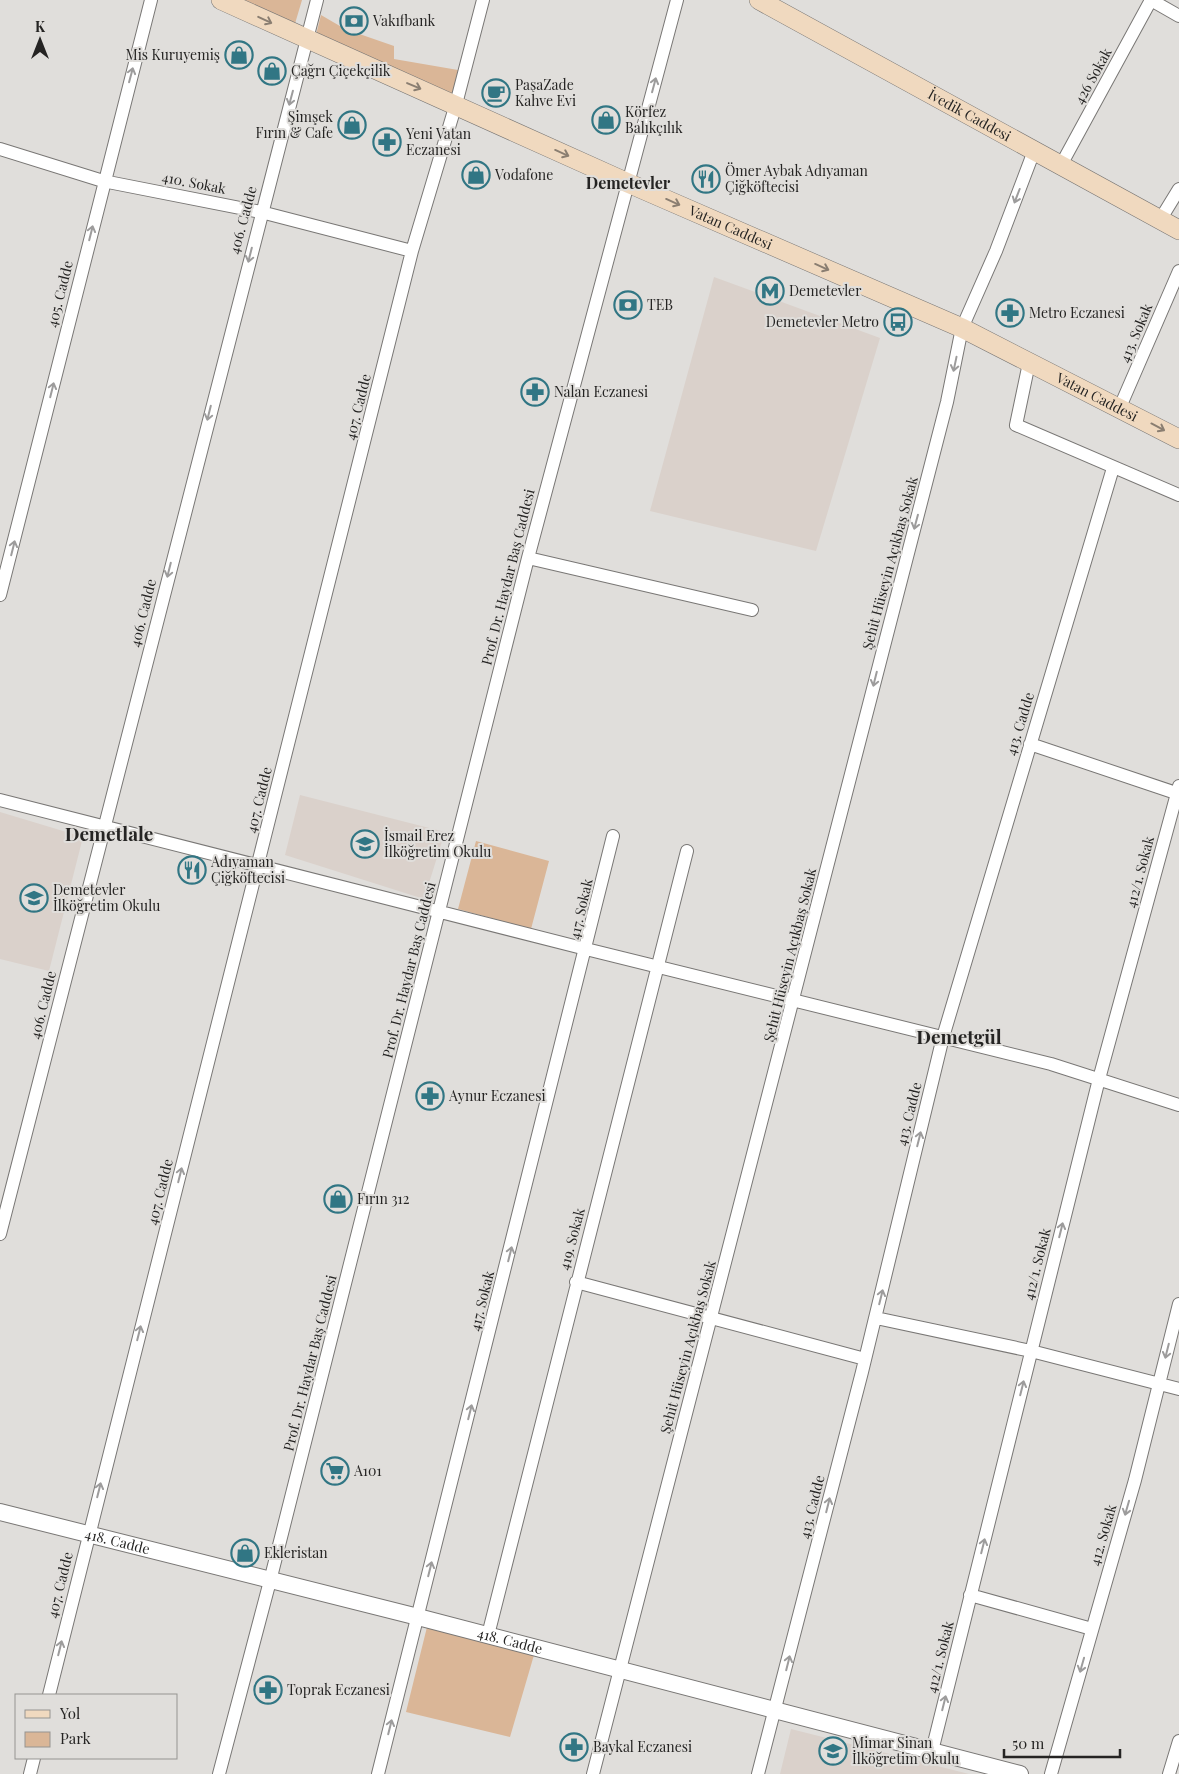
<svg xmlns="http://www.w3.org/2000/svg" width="1179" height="1774" viewBox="0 0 1179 1774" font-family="'Playfair Display',serif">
<rect width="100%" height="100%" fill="#e0dedb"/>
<path fill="#dad1cb" d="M714 277 880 338 816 551 650 511Z
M300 795 445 832 424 899 285 855Z
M0 812 83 837 49 971 0 959Z
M791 1729 969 1774H780Z"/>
<path fill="#dab697" d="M235 0H302L294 27Z
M321 15 345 29 394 46V59L458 70 452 95 315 39Z
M476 841 549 861 531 929 458 909Z
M427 1627 534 1655 510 1737 406 1712Z"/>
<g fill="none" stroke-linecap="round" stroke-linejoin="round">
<g stroke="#797775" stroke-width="14">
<path id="minor" d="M1151 0 1179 16
M0 149 103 181 261 212 412 251
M1061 165 1151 0
M1160 220 1179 189
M1029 363 1016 425 1179 495
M1120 407 1179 271
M528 558 752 610
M0 595 151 0
M1030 744 1179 794
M0 800 586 949 1051 1064 1179 1105
M0 1234 317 0
M576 1282 865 1359
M876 1318 1031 1351 1179 1389
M970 1595 1092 1629
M488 1635 687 851
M49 1695 412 251 456 104 483 0
M932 1751 1099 1079 1179 786
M30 1774 34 1758
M219 1774 270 1581 528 558 677 0
M378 1774 613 836
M593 1774 947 402 962 328 996 251 1034 151
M758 1774 862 1372 943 1037 1113 468
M1051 1774 1135 1480 1179 1304
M1169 1774 1179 1741"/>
</g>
<g stroke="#797775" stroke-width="18">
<g id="tertiary">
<path id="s1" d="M0 1512 418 1617 1020 1774"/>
</g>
</g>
<g stroke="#797775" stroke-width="20">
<g id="secondary">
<path id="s2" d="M221 0 628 183 962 328 1179 439"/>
<path id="s3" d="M759 0 1179 230"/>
</g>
</g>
<use href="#minor" stroke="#fff" stroke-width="12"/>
<use href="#tertiary" stroke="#fff" stroke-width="16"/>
<use href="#secondary" stroke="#f0d9bf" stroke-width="19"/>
</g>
<defs><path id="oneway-shaft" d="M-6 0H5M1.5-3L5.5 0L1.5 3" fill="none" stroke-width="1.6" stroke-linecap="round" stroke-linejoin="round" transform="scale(1.25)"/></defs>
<g stroke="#8a7e71">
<use href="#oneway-shaft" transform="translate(265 20) rotate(25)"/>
<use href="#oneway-shaft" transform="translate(414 86) rotate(23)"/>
<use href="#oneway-shaft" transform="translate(562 153) rotate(24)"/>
<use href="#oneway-shaft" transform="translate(673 202) rotate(24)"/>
<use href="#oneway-shaft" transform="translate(822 267) rotate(24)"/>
<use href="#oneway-shaft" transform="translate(1158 427) rotate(28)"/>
</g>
<g stroke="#9d9c9c">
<use href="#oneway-shaft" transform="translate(131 75) rotate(-75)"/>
<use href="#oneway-shaft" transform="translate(654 85) rotate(-75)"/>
<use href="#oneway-shaft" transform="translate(291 98) rotate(105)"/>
<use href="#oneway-shaft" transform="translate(1017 196) rotate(111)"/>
<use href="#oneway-shaft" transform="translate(91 233) rotate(-76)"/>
<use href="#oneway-shaft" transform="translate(250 255) rotate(104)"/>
<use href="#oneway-shaft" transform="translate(955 364) rotate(102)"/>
<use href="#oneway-shaft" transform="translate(52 390) rotate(-76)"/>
<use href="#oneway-shaft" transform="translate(209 413) rotate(104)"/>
<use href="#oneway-shaft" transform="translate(916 522) rotate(105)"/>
<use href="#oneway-shaft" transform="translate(13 548) rotate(-76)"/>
<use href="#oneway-shaft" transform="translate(169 570) rotate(104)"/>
<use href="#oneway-shaft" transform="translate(875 679) rotate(104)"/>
<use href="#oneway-shaft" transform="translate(919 1139) rotate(-76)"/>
<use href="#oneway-shaft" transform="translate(180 1175) rotate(-76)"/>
<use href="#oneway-shaft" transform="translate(1061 1230) rotate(-76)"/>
<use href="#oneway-shaft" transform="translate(510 1254) rotate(-76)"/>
<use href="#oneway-shaft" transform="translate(881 1297) rotate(-76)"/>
<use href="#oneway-shaft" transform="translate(139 1333) rotate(-76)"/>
<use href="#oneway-shaft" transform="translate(1167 1351) rotate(104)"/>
<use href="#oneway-shaft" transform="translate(1022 1388) rotate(-76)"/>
<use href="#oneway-shaft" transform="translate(470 1412) rotate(-76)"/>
<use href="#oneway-shaft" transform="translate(99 1490) rotate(-76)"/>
<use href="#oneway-shaft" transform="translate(828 1505) rotate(-76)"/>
<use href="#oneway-shaft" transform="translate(1127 1508) rotate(106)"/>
<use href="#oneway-shaft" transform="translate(983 1546) rotate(-76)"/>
<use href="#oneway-shaft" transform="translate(430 1569) rotate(-76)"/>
<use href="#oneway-shaft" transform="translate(60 1648) rotate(-76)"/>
<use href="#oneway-shaft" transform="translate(788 1663) rotate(-76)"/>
<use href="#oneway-shaft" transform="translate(1082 1665) rotate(106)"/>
<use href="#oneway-shaft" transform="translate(944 1703) rotate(-76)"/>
<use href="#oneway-shaft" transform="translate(390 1727) rotate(-76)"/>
</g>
<defs>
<g id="bank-ring" transform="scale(1.4375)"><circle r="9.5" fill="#e0dedb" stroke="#317684" stroke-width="1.5"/><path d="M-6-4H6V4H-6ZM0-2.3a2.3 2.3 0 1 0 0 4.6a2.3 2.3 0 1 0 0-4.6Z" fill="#317684"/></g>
<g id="shop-ring" transform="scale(1.4375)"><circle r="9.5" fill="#e0dedb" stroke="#317684" stroke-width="1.5"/><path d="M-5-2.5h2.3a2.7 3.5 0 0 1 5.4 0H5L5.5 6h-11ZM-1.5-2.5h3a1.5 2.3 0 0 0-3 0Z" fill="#317684"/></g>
<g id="cafe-ring" transform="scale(1.4375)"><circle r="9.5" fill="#e0dedb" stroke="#317684" stroke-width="1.5"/><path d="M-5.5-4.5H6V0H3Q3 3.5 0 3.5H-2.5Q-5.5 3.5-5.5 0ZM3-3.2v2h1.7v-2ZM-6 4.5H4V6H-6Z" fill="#317684"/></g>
<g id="pharmacy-ring" transform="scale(1.4375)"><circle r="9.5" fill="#e0dedb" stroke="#317684" stroke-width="1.5"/><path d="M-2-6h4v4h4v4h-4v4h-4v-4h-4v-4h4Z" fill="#317684"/></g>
<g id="restaurant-ring" transform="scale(1.4375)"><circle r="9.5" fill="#e0dedb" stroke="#317684" stroke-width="1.5"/><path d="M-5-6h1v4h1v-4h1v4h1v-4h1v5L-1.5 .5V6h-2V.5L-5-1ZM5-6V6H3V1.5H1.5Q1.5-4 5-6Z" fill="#317684"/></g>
<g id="metro-ring" transform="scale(1.4375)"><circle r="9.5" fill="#e0dedb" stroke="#317684" stroke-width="1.5"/><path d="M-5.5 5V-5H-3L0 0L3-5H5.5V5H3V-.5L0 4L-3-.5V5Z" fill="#317684"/></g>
<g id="bus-ring" transform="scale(1.4375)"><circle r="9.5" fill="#e0dedb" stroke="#317684" stroke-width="1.5"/><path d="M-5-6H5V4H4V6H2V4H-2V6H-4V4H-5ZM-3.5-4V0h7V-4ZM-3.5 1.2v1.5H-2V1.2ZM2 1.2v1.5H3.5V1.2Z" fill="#317684"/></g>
<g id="school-ring" transform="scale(1.4375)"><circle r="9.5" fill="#e0dedb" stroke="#317684" stroke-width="1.5"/><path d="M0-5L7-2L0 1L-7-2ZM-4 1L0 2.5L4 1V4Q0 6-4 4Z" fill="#317684"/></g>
<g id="supermarket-ring" transform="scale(1.4375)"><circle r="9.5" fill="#e0dedb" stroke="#317684" stroke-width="1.5"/><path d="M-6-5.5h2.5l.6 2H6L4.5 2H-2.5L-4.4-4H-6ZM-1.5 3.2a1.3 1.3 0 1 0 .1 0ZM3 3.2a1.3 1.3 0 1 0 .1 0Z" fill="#317684"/></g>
</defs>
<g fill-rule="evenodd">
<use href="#bank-ring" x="354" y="21"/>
<use href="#shop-ring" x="239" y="55"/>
<use href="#shop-ring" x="272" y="71"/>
<use href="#cafe-ring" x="496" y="93"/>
<use href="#shop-ring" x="606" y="120"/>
<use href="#shop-ring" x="352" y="125"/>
<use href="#pharmacy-ring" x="387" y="142"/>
<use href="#shop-ring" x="476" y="175"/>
<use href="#restaurant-ring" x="706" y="179"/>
<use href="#metro-ring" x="770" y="291"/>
<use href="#bank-ring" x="628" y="305"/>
<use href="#pharmacy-ring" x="1010" y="313"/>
<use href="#bus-ring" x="898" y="322"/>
<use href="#pharmacy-ring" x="535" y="392"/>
<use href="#school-ring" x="365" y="844"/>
<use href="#restaurant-ring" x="192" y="870"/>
<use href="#school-ring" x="34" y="898"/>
<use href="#pharmacy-ring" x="430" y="1096"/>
<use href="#shop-ring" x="338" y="1199"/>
<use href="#supermarket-ring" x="335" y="1471"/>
<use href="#shop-ring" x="245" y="1553"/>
<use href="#pharmacy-ring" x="268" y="1690"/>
<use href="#pharmacy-ring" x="574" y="1747"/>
<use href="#school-ring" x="833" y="1751"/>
</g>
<g text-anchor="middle" stroke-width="4" stroke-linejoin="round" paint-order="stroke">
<g font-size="14" fill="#252423" stroke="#e0dedb" text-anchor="start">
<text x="373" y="26">Vakıfbank</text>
<text x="220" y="60" text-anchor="end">Mis Kuruyemiş</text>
<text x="291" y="76">Çağrı Çiçekçilik</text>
<text x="515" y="90">PaşaZade<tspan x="515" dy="16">Kahve Evi</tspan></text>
<text x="625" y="117">Körfez<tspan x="625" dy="16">Balıkçılık</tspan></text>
<text x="333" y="122" text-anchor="end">Şimşek<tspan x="333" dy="16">Fırın &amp; Cafe</tspan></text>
<text x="406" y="139">Yeni Vatan<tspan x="406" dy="16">Eczanesi</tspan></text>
<text x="725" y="176">Ömer Aybak Adıyaman<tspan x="725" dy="16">Çiğköftecisi</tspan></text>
<text x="495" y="180">Vodafone</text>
<text x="789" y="296">Demetevler</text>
<text x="647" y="310">TEB</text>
<text x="1029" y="318">Metro Eczanesi</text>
<text x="879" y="327" text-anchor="end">Demetevler Metro</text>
<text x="554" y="397">Nalan Eczanesi</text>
<text x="384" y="841">İsmail Erez<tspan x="384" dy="16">İlköğretim Okulu</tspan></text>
<text x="211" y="867">Adıyaman<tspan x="211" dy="16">Çiğköftecisi</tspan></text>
<text x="53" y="895">Demetevler<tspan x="53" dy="16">İlköğretim Okulu</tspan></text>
<text x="449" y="1101">Aynur Eczanesi</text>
<text x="357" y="1204">Fırın 312</text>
<text x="354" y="1476">A101</text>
<text x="264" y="1558">Ekleristan</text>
<text x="287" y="1695">Toprak Eczanesi</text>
<text x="852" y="1748">Mimar Sinan<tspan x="852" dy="16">İlköğretim Okulu</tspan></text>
<text x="593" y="1752">Baykal Eczanesi</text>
</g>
<g font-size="14" fill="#252423" stroke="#e0dedb">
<text transform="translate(1093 76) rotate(-61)" y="5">426 Sokak</text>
<text dy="5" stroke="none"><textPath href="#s3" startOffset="240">İvedik Caddesi</textPath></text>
<text transform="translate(194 183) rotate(11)" y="5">410. Sokak</text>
<text transform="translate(243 220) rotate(-75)" y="5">406. Cadde</text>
<text dy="5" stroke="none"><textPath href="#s2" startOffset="558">Vatan Caddesi</textPath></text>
<text transform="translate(60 294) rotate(-76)" y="5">405. Cadde</text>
<text transform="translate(1136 333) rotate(-67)" y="5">413. Sokak</text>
<text dy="5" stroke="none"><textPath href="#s2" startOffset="962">Vatan Caddesi</textPath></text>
<text transform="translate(358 407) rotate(-76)" y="5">407. Cadde</text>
<text transform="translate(890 563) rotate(-75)" y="5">Şehit Hüseyin Açıkbaş Sokak</text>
<text transform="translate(508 577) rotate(-76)" y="5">Prof. Dr. Haydar Baş Caddesi</text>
<text transform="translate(143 613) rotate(-76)" y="5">406. Cadde</text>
<text transform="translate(1020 724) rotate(-73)" y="5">413. Cadde</text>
<text transform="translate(259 800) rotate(-76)" y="5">407. Cadde</text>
<text transform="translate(1140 872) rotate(-75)" y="5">412/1. Sokak</text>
<text transform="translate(581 909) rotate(-77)" y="5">417. Sokak</text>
<text transform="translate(790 955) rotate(-76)" y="5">Şehit Hüseyin Açıkbaş Sokak</text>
<text transform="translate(409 970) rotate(-76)" y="5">Prof. Dr. Haydar Baş Caddesi</text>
<text transform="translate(43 1005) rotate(-76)" y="5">406. Cadde</text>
<text transform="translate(909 1114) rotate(-76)" y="5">413. Cadde</text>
<text transform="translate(160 1192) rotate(-76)" y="5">407. Cadde</text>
<text transform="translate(572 1239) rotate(-75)" y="5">419. Sokak</text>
<text transform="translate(1037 1264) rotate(-76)" y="5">412/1. Sokak</text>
<text transform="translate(482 1301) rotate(-76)" y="5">417. Sokak</text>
<text transform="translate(688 1347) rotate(-75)" y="5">Şehit Hüseyin Açıkbaş Sokak</text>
<text transform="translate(310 1363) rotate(-76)" y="5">Prof. Dr. Haydar Baş Caddesi</text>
<text transform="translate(812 1507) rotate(-76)" y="5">413. Cadde</text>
<text transform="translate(1103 1535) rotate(-74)" y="5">412. Sokak</text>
<text dy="5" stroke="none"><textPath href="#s1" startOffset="121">418. Cadde</textPath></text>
<text transform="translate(60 1585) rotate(-76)" y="5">407. Cadde</text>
<text dy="5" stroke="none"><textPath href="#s1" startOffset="526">418. Cadde</textPath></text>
<text transform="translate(940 1657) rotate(-76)" y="5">412/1. Sokak</text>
</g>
<g font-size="16" font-weight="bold" fill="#252423" stroke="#e0dedb">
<text x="628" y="189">Demetevler</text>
</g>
<g font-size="19" font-weight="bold" fill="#252423" stroke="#e0dedb">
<text x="109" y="841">Demetlale</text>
<text x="959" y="1044">Demetgül</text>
</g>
</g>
<rect x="15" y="1694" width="162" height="65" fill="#e0dedb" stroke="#959491"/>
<rect x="25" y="1710" width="25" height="8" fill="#f0d9bf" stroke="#959491"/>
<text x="60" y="1719" font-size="15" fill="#252423">Yol</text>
<rect x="25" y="1732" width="25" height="15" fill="#dab697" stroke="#959491"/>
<text x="60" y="1744" font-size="15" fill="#252423">Park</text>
<g transform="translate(40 40)" stroke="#e0dedb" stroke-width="4" paint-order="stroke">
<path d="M0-4L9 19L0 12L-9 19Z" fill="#252423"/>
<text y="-8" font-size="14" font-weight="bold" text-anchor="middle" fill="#252423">K</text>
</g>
<path d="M1004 1749v8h116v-8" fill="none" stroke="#252423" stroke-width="2.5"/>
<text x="1012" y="1749" font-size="15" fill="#252423" stroke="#e0dedb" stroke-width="4" paint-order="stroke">50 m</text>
</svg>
